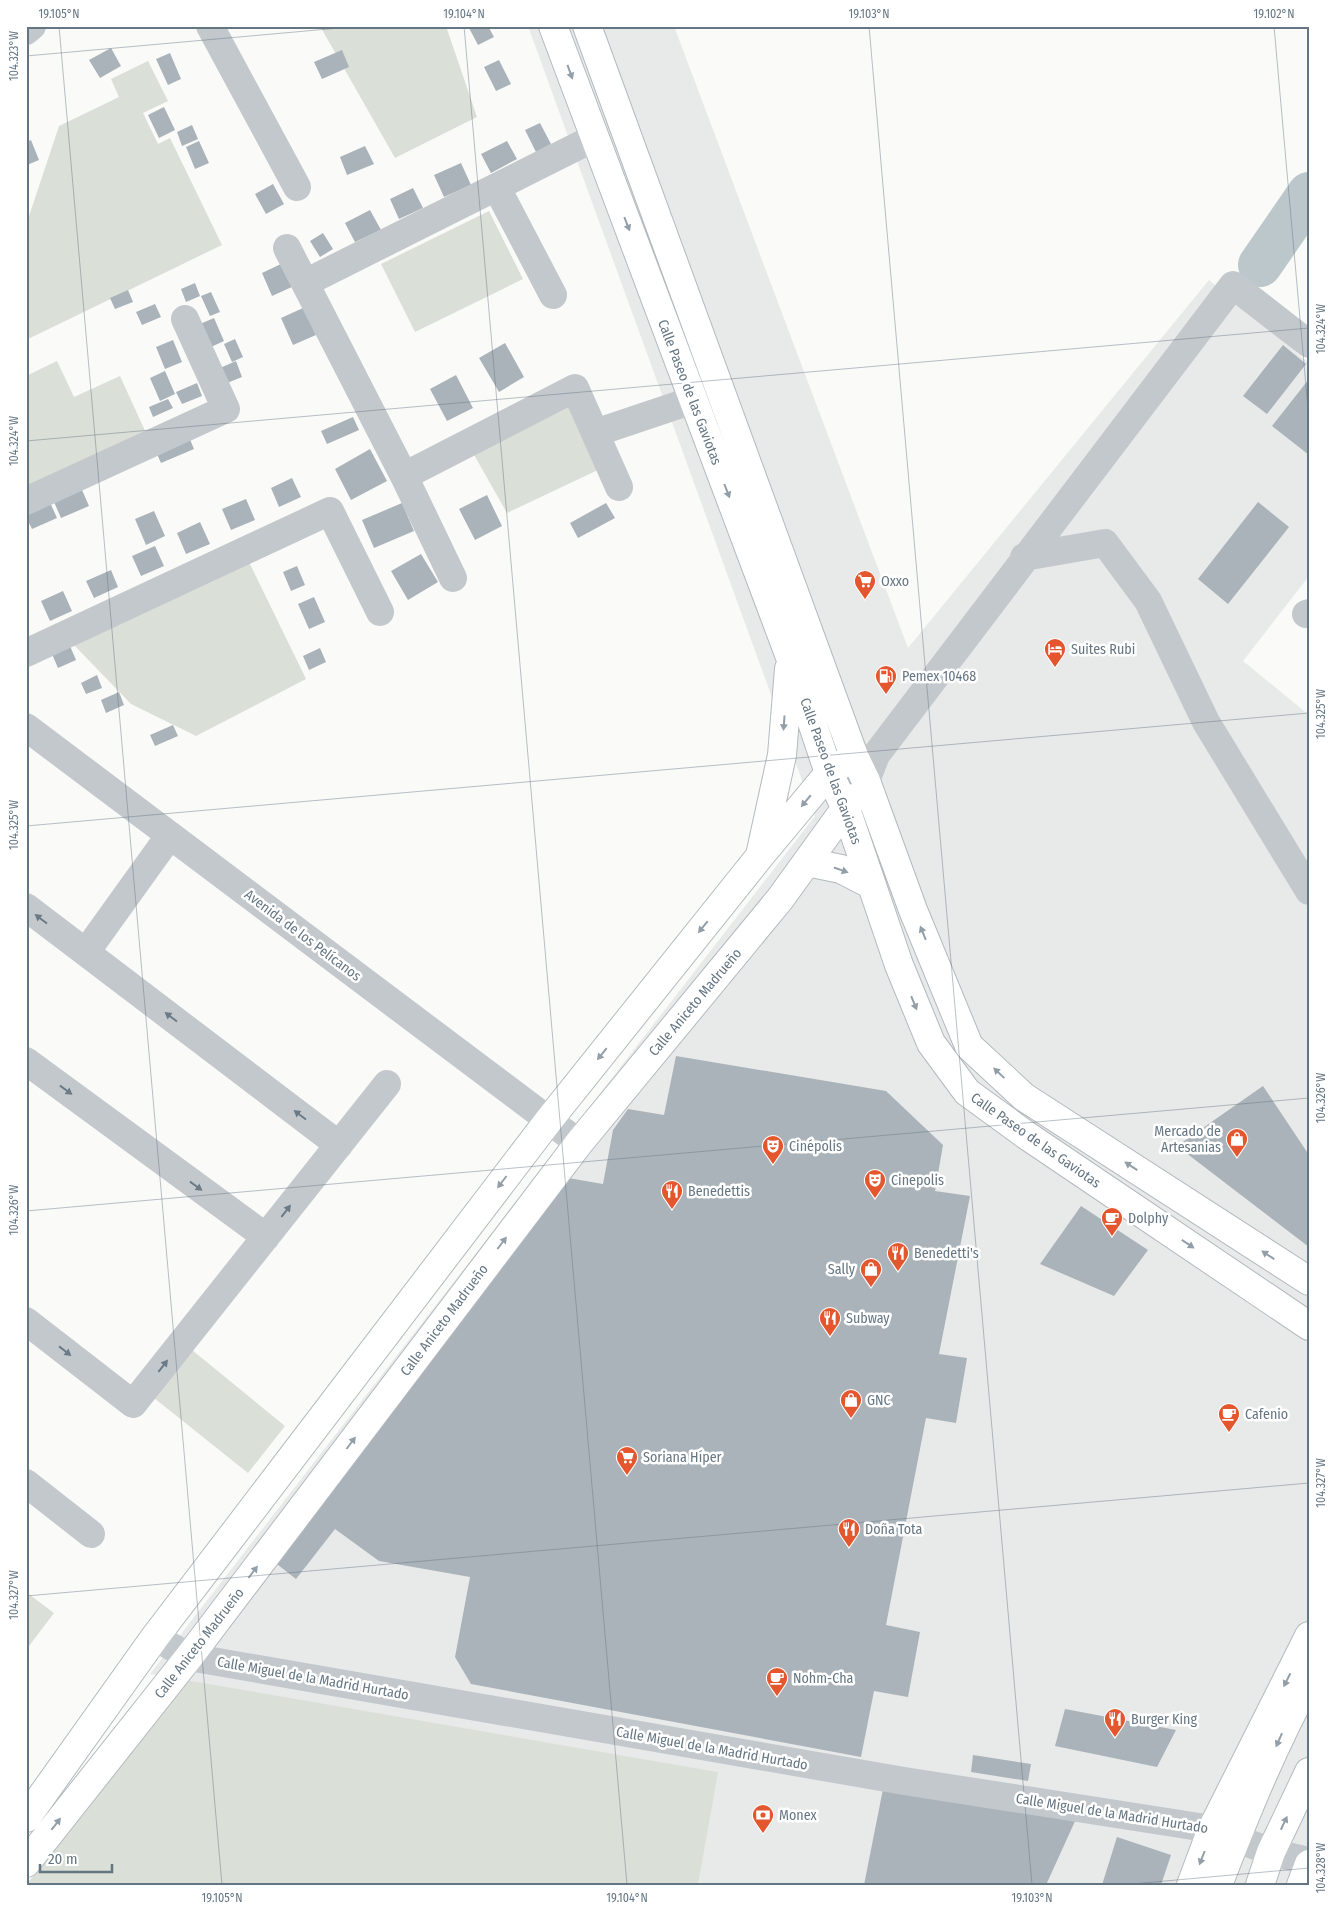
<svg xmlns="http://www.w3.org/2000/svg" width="1335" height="1911" viewBox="0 0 1335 1911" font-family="'Fira Sans Condensed',sans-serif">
<rect width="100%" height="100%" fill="#fafaf8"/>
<path fill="#e8e9e9" d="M528 26H674L908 648 1209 280 1309 363V576L1243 661 1309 715V1885H698L717 1772 150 1674 815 816Z"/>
<path fill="#dadfd7" d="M320 26H446L477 117 395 158Z
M148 61 168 101 143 113 158 144 170 138 222 245 26 340V225L59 126 119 97 111 79Z
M489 211 523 279 415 332 381 264Z
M57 361 74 397 120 376 146 433 26 489V376Z
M573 404 600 469 507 513 473 453Z
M249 562 306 679 196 736 131 704 74 645Z
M192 1350 285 1426 248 1473 154 1398Z
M26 1592 54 1613 26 1650Z
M186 1680 718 1772 698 1885H26Z"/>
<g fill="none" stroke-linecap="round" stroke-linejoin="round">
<path stroke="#bbc7cb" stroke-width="44" d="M1260 265 1309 194"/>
</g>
<path fill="#aab3b9" d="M468 26H488L494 37 478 45Z
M111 48 121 66 100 78 89 60Z
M342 50 349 67 322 79 314 62Z
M170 53 181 79 168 85 156 59Z
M499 60 511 84 496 91 484 67Z
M164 107 175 130 159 138 148 115Z
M540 123 551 144 536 152 525 130Z
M192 125 198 139 182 146 177 132Z
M31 140 39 160 27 165 26 142Z
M199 141 209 163 195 169 186 147Z
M507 141 517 159 491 173 481 154Z
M365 146 374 164 347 175 340 157Z
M461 163 471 185 444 197 434 175Z
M273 184 284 204 266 214 255 194Z
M413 188 423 208 399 219 390 199Z
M370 210 381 230 355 242 345 223Z
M323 233 333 249 320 257 310 241Z
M283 263 294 286 272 296 262 273Z
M195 283 200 296 186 302 181 289Z
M128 290 133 302 115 309 110 298Z
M211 292 220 312 210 316 201 296Z
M155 304 161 317 142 325 136 312Z
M303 308 316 335 293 345 281 318Z
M214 318 224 341 211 347 200 324Z
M235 339 243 357 232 362 224 344Z
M173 340 182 362 165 369 156 347Z
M505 343 524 377 499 392 479 358Z
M1283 345 1306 364 1267 414 1243 396Z
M236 361 242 377 227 383 220 368Z
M165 371 175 394 160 401 150 378Z
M456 375 473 408 447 421 430 389Z
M1309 379V455L1272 426Z
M197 383 202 396 182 404 176 392Z
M168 399 173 408 153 417 149 407Z
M353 417 359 430 327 444 321 431Z
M186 430 194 449 161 463 153 445Z
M370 449 387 481 351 500 335 469Z
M292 478 301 497 279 507 271 488Z
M79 483 89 506 61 518 51 495Z
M487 495 502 526 475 540 459 509Z
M48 498 57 518 32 529 26 517V508Z
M246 499 255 520 231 530 222 509Z
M1258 502 1289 527 1228 604 1198 579Z
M402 503 414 531 374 548 362 520Z
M606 503 615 518 578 538 570 523Z
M154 511 165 536 146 545 135 519Z
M200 522 210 544 186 554 177 533Z
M155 546 164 566 141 576 132 556Z
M421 554 438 582 408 600 391 571Z
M297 566 305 585 291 591 283 572Z
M111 570 118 587 94 598 86 581Z
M63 591 72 611 50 621 41 601Z
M314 597 325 622 309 629 298 604Z
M70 646 76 660 58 668 52 654Z
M320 648 326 662 309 670 303 656Z
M97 675 102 688 86 694 81 683Z
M119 692 124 705 106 713 101 700Z
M173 725 178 736 155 746 150 735Z
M676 1056 886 1091 943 1145 935 1191 970 1196 939 1354 967 1358 956 1423 926 1418 886 1625 920 1632 908 1697 874 1691 861 1757 471 1684 455 1657 470 1577 379 1561 335 1529 296 1579 273 1561 568 1178 603 1184 613 1130 628 1109 664 1115Z
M1263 1086 1309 1155V1247L1177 1146Z
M1081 1206 1148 1250 1114 1296 1040 1264Z
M1065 1709 1176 1730 1157 1767 1055 1746Z
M973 1755 1031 1764 1028 1781 971 1772Z
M883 1789 1076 1819 1046 1885H864Z
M1117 1837 1171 1855 1161 1885H1102Z"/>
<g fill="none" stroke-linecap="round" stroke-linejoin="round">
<g stroke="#b3babf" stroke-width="30">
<path id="secondary" d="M553 26 790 657 829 773 846 809 899 965 931 1043 967 1092 1026 1135 1309 1326
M587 26 854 756 866 781 913 910 969 1046 1024 1097 1309 1281
M761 851 782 755 789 669
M807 862 841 869 872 885
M26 1818 155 1637 549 1120 760 856 829 773 842 764
M26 1863 189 1657 579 1143 780 899 853 798
M1191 1885 1212 1829 1309 1636
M1301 1885 1309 1864"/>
</g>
<g stroke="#b5babe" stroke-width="30">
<path id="primary" d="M1218 1885C1245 1815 1273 1746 1309 1680
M1260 1885 1271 1852 1309 1772"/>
</g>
<path stroke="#c3c8cc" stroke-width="28" d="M210 26 297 187
M26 31 32 26
M497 188 553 295
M287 248 404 476 453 578
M305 283 594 138
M595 433 717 392
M404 476 575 388 619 487
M26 501 226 409 185 319
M1024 557 1105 543 1148 601 1206 722 1309 891
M1306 614 1309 613
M26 653 330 511 380 612
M26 727 579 1143
M866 781 876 755 1233 285 1309 344
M26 907 339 1145
M86 952 170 835
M26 1061 266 1237
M26 1321 133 1404 387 1084
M26 1483 91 1534
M155 1637 189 1657 904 1781 1212 1829 1271 1852 1309 1861"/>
<use href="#secondary" stroke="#fff" stroke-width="28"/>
<use href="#primary" stroke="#fff" stroke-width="28"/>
</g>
<defs><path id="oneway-solid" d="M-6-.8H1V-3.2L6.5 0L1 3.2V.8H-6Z" transform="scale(1.25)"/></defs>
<g fill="#939fa8">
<use href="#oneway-solid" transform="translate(570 72) rotate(70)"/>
<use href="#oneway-solid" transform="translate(627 224) rotate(69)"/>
<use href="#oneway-solid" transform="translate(727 491) rotate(69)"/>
<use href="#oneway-solid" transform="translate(784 723) rotate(94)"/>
<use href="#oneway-solid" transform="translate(806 801) rotate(130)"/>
<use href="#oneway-solid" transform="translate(841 870) rotate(19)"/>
<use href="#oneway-solid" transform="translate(703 927) rotate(129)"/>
<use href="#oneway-solid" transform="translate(923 933) rotate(-112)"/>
<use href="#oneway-solid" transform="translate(914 1003) rotate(68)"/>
<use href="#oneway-solid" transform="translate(602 1054) rotate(129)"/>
<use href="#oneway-solid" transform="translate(999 1073) rotate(-137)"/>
<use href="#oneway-solid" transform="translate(1131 1166) rotate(-147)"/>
<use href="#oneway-solid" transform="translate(502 1182) rotate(127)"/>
<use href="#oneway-solid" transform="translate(502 1243) rotate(-53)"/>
<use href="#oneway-solid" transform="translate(1188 1244) rotate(34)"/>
<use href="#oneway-solid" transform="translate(1268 1255) rotate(-147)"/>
<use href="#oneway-solid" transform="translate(351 1443) rotate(-53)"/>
<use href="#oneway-solid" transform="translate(253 1572) rotate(-53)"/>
<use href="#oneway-solid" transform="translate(1287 1680) rotate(117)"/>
<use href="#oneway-solid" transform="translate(1279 1740) rotate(114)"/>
<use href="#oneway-solid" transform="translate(1284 1823) rotate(-65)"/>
<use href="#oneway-solid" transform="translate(56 1824) rotate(-52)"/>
<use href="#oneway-solid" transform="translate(1202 1858) rotate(111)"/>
</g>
<g fill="#6a7a87">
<use href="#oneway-solid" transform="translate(41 919) rotate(-143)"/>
<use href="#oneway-solid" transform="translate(171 1017) rotate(-143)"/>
<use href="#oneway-solid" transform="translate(66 1090) rotate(36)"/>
<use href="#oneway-solid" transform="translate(300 1115) rotate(-143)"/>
<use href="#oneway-solid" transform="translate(196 1186) rotate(36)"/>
<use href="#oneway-solid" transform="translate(286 1211) rotate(-52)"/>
<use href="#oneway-solid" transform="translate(65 1351) rotate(38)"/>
<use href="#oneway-solid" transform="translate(163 1366) rotate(-52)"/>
</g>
<path fill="none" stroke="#657683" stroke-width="1" stroke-opacity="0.45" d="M59 26 222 1885M464 26 627 1885M869 26 1032 1885M1274 26 1309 420M26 56 362 26M26 441 1309 328M26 826 1309 713M26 1211 1309 1098M26 1596 1309 1483M1121 1885 1309 1868"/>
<defs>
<g id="supermarket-pin" transform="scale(1.125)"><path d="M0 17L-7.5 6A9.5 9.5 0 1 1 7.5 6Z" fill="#e4572e" stroke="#fff"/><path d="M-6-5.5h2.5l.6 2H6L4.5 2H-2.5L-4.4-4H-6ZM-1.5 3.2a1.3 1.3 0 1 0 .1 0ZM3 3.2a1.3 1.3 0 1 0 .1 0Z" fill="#fff"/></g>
<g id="hotel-pin" transform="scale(1.125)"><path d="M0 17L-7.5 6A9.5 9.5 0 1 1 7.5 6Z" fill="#e4572e" stroke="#fff"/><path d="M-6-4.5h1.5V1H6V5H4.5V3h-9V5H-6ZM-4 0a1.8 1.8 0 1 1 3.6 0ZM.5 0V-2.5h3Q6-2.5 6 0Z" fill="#fff"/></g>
<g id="fuel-pin" transform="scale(1.125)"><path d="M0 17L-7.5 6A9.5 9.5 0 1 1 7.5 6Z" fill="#e4572e" stroke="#fff"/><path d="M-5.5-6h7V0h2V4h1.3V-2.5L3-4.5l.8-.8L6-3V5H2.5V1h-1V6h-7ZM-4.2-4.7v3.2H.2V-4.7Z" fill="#fff"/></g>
<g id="shop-pin" transform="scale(1.125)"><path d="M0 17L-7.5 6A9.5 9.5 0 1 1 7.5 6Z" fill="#e4572e" stroke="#fff"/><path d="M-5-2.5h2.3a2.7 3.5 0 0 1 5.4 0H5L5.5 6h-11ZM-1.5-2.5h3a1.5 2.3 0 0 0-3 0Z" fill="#fff"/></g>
<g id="theatre-pin" transform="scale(1.125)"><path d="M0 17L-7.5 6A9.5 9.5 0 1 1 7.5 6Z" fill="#e4572e" stroke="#fff"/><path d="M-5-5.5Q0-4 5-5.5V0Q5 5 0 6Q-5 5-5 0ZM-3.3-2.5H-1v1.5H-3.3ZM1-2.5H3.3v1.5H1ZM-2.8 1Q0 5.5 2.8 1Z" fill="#fff"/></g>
<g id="restaurant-pin" transform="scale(1.125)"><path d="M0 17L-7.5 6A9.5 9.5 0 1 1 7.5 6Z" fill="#e4572e" stroke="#fff"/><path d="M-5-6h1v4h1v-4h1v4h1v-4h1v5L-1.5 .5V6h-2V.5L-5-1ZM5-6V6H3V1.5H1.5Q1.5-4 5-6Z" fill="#fff"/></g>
<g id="cafe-pin" transform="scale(1.125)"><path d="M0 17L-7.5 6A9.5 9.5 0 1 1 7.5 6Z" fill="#e4572e" stroke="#fff"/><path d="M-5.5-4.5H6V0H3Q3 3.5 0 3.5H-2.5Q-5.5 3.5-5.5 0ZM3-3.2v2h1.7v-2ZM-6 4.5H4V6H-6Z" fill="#fff"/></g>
<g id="bank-pin" transform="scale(1.125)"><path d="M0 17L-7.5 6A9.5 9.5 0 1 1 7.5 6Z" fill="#e4572e" stroke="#fff"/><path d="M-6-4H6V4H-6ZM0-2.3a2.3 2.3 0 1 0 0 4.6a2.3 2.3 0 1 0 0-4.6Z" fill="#fff"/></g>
</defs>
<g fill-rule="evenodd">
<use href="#supermarket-pin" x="865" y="581"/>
<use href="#hotel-pin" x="1055" y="649"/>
<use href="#fuel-pin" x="886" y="676"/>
<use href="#shop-pin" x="1237" y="1139"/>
<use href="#theatre-pin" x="773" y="1146"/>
<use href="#theatre-pin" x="875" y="1180"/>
<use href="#restaurant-pin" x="672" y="1191"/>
<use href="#cafe-pin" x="1112" y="1218"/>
<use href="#restaurant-pin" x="898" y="1253"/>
<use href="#shop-pin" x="871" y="1269"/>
<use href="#restaurant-pin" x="830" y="1318"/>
<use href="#shop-pin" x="851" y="1400"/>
<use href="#cafe-pin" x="1229" y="1414"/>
<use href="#supermarket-pin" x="627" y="1457"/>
<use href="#restaurant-pin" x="849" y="1529"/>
<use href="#cafe-pin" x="777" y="1678"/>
<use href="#restaurant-pin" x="1115" y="1719"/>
<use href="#bank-pin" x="763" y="1815"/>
</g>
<g text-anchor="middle" stroke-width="5" stroke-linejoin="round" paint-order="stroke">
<g font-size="14" fill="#657683" stroke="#fff">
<text transform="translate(690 392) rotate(69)" y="5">Calle Paseo de las Gaviotas</text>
<text transform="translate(831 771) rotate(70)" y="5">Calle Paseo de las Gaviotas</text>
<text transform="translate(303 935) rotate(37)" y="5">Avenida de los Pelícanos</text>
<text transform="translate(695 1002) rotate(-50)" y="5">Calle Aniceto Madrueño</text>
<text transform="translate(1036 1140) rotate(35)" y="5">Calle Paseo de las Gaviotas</text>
<text transform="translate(444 1320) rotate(-53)" y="5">Calle Aniceto Madrueño</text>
<text transform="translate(199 1643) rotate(-52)" y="5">Calle Aniceto Madrueño</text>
<text transform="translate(313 1678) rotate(10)" y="5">Calle Miguel de la Madrid Hurtado</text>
<text transform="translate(712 1748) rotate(10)" y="5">Calle Miguel de la Madrid Hurtado</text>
<text transform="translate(1112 1813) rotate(9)" y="5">Calle Miguel de la Madrid Hurtado</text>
</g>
<g font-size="14" fill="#657683" stroke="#fff" text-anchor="start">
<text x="881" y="586">Oxxo</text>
<text x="1071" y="654">Suites Rubi</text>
<text x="902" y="681">Pemex 10468</text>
<text x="1221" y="1136" text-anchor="end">Mercado de<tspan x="1221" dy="16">Artesanias</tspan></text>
<text x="789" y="1151">Cinépolis</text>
<text x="891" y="1185">Cinepolis</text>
<text x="688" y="1196">Benedettis</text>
<text x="1128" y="1223">Dolphy</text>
<text x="914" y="1258">Benedetti's</text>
<text x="855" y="1274" text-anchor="end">Sally</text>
<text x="846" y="1323">Subway</text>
<text x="867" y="1405">GNC</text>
<text x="1245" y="1419">Cafenio</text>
<text x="643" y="1462">Soriana Híper</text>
<text x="865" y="1534">Doña Tota</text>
<text x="793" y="1683">Nohm-Cha</text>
<text x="1131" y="1724">Burger King</text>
<text x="779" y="1820">Monex</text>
</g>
</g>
<rect width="1335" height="1911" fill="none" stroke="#ffffff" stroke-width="55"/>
<path d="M40 1864v8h72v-8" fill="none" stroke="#657683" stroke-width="2.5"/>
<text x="48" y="1864" font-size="15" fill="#657683" stroke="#ffffff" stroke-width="4" paint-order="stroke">20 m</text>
<rect x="28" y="28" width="1280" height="1856" fill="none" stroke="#657683" stroke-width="2"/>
<g font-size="12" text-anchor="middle" fill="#657683">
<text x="59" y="18">19.105°N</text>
<text x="464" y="18">19.104°N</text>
<text x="869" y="18">19.103°N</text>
<text x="1274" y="18">19.102°N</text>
<text transform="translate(14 56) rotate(-90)" y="4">104.323°W</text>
<text transform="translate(1321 329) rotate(-90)" y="4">104.324°W</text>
<text transform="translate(14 441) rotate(-90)" y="4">104.324°W</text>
<text transform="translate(1321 714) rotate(-90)" y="4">104.325°W</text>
<text transform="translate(14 825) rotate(-90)" y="4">104.325°W</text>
<text transform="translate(1321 1098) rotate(-90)" y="4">104.326°W</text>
<text transform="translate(14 1210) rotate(-90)" y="4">104.326°W</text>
<text transform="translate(1321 1483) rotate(-90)" y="4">104.327°W</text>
<text transform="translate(14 1595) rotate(-90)" y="4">104.327°W</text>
<text transform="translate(1321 1868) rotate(-90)" y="4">104.328°W</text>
<text x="222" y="1902">19.105°N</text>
<text x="627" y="1902">19.104°N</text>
<text x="1032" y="1902">19.103°N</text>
</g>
</svg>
